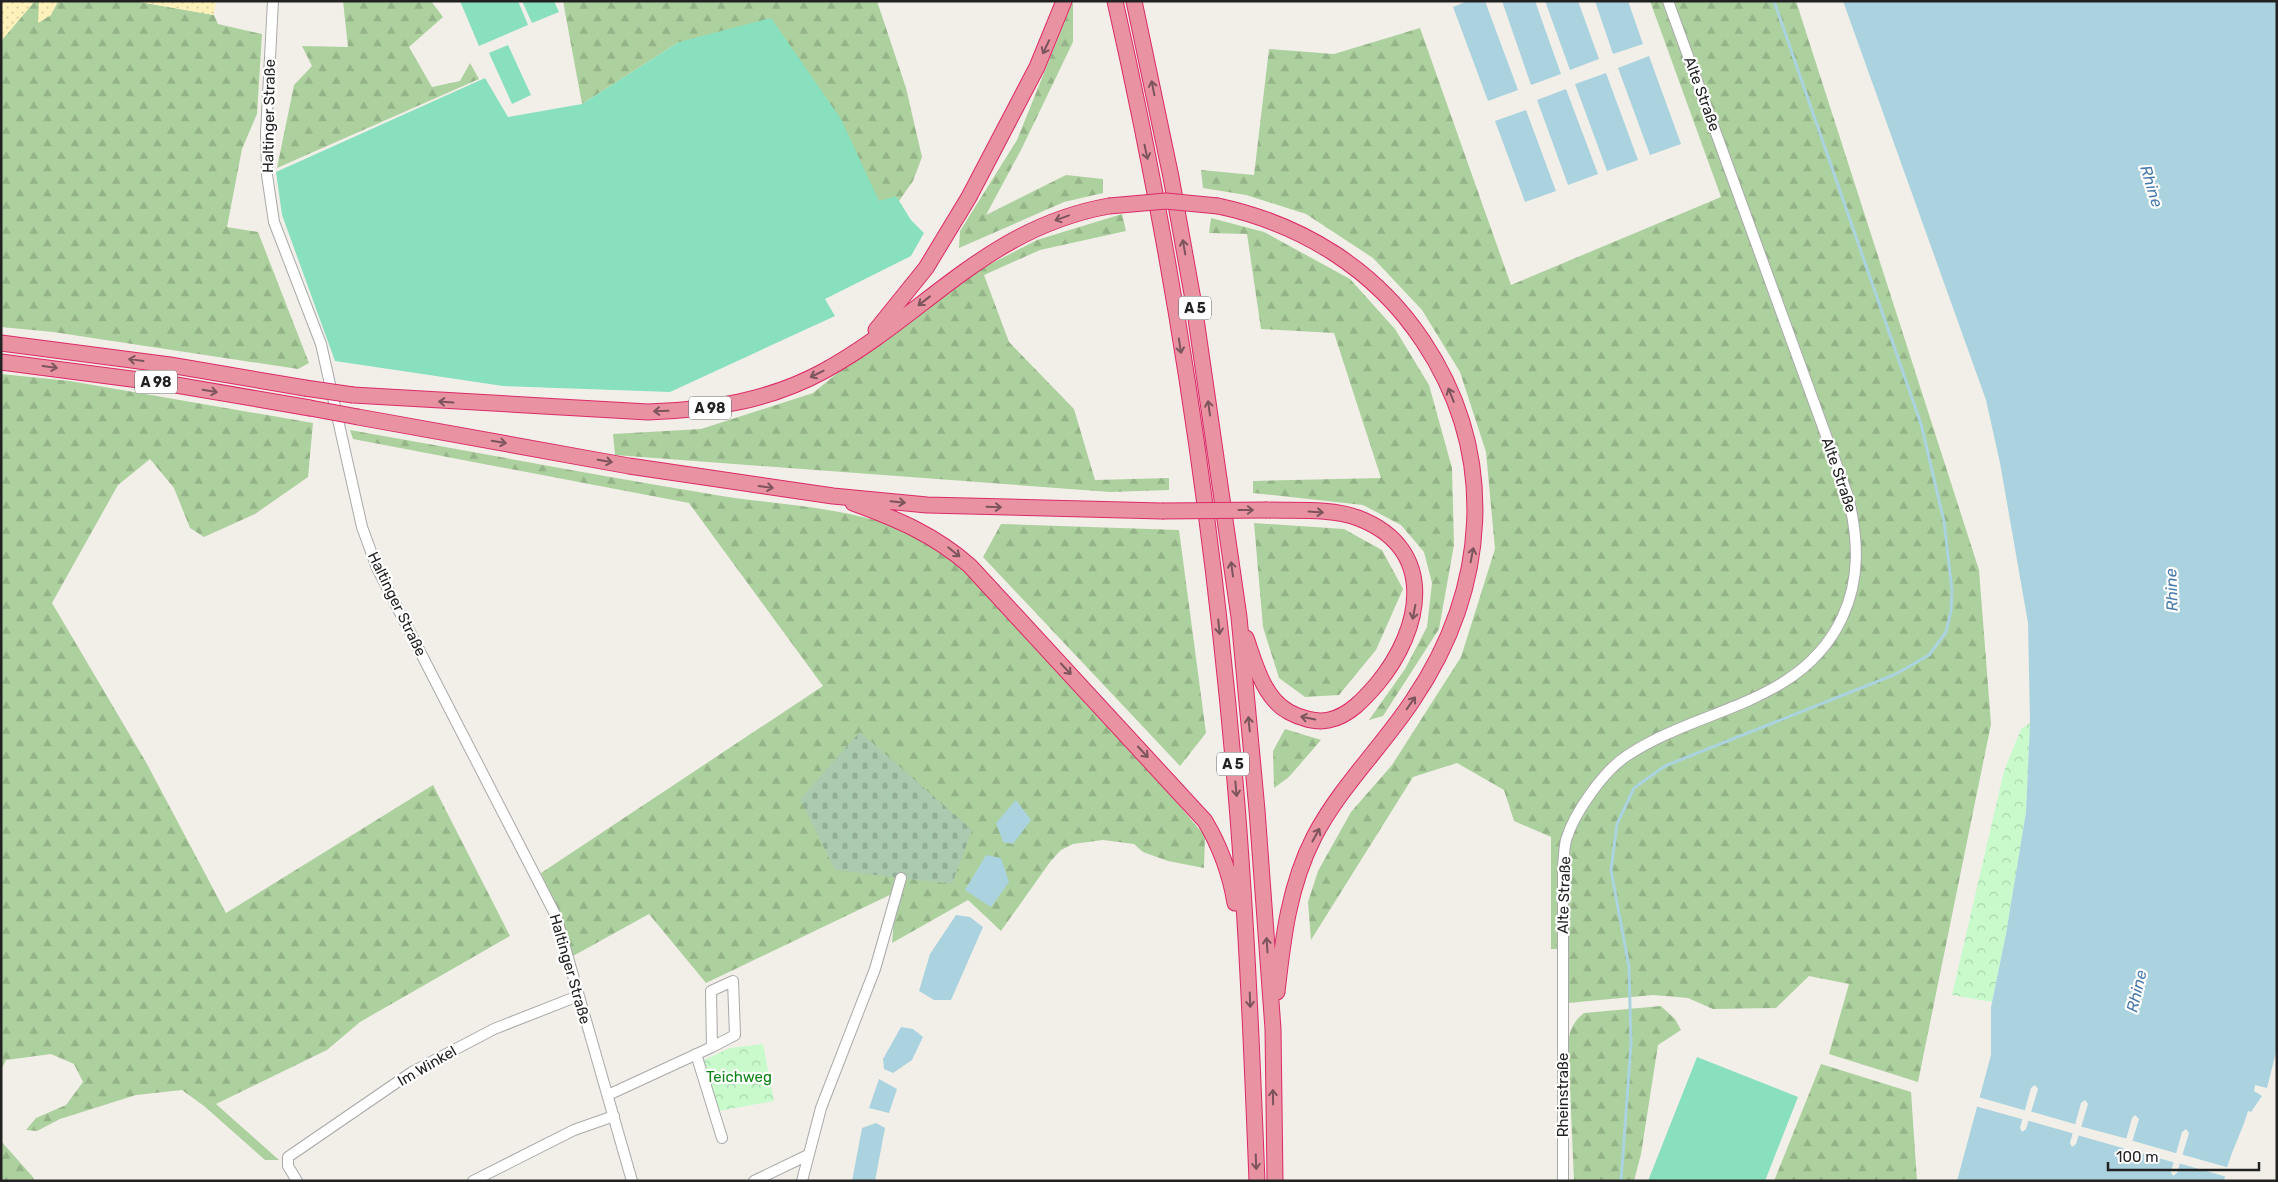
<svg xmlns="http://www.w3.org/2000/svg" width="2278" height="1182" viewBox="0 0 2278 1182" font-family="Rubik,sans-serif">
<defs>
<pattern id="forest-firs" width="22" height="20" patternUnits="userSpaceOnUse" patternTransform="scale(1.25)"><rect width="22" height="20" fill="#add19e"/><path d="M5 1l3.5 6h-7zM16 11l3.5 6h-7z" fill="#95b388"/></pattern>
<pattern id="sand-dots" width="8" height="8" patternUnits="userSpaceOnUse" patternTransform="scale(1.25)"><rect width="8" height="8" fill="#fff1ba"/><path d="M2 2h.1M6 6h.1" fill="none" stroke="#dacea0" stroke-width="1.8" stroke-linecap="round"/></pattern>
<pattern id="cemetery-stones" width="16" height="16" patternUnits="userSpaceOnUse" patternTransform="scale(1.25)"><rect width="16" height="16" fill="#aacbaf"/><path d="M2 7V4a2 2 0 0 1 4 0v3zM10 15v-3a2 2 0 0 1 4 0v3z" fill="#92ae96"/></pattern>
<pattern id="park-crowns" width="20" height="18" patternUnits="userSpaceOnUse" patternTransform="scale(1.25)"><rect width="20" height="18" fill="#c8facc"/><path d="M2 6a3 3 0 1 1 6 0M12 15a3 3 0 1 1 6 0" fill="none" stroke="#acd6af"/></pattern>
</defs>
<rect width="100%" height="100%" fill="#f2efe9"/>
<path fill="url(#forest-firs)" d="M35 1H39V22L51 15 58 1H134L214 15 218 24 262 34 257 114 242 149 227 227 258 232 309 363 298 369 53 332 1 327V41Z
M343 1H431L443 17 409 47 432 87 460 81 470 63 479 79 277 168 294 85 312 66 302 46 348 47Z
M563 1H877L906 88 922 157 913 181 887 218 679 42 582 104Z
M1073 1V42L1022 148 986 215 1066 175 1103 179V193L1064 202 959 248 960 231 1017 140Z
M1650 1H1796L1979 570 1991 724 1918 1082 1829 1054 1849 984 1809 976 1776 1008 1713 1009 1688 998 1653 995 1568 1003V949H1551V837L1514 821 1504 790 1457 763 1413 777 1311 940 1308 902 1318 871 1351 812 1392 765 1461 657 1495 549 1486 452 1460 372 1422 310 1373 258 1306 214 1246 195 1203 188 1201 170 1254 175 1269 49 1334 54 1420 28 1511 285 1721 197Z
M1122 214 1126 231 1040 250 984 275 1009 342 1074 409 1095 480 1169 478V490L1110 492 615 455 613 434 701 429 813 393 938 291 1037 240Z
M1211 218 1264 232 1350 279 1395 329 1429 385 1452 468 1454 545 1439 629 1383 716 1369 720 1405 669 1427 627 1432 583 1424 552 1401 525 1363 505 1253 493V481L1381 478 1334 333 1261 329 1247 234 1209 233Z
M1 374 70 381 313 423 308 477 255 514 204 537 190 528 174 488 150 459 118 485 52 603 147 764 226 913 433 785 510 936 360 1022 327 1050 216 1104 279 1160H265L204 1106 182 1090 136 1095 60 1119 37 1131 26 1130 36 1118 66 1105 83 1082 74 1064 51 1054 6 1060 1 1070Z
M350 430C470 451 590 474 710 494 767 504 826 505 881 522 914 532 943 552 968 574L1162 785 1205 836 1204 868 1168 861 1143 852 1134 844 1103 840 1073 844 1061 850 1050 862 1001 931 968 900 892 943 896 892 706 983 649 914 573 956 561 917 541 873 823 686 689 503 353 439Z
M1254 523 1344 529 1382 550 1403 589 1376 650 1339 695 1305 697 1279 678 1263 627Z
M1001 524 1179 530 1206 733 1180 766 983 557Z
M1285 729 1321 740 1289 777 1274 788 1273 751Z
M1661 1006 1675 1019 1681 1030 1658 1045 1641 1154 1634 1181H1574L1568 1043C1570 1029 1573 1022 1584 1013Z
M1821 1064 1911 1092 1917 1181H1774Z
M1 1141 32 1176 35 1181H1Z"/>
<path fill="url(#sand-dots)" d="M1 1H35L1 41Z
M39 1H58L51 15 38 23Z
M134 1H216L214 15Z"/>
<path fill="url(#cemetery-stones)" d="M860 732 972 830 952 884 835 870 800 799Z"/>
<path fill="url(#park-crowns)" d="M2030 723 2026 812 2006 934 1992 1002 1952 995 2004 771 2021 729Z
M763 1044 774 1101 719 1111 702 1061 730 1048Z"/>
<path fill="#88e0be" d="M460 1H518L528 25 479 46Z
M522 1H554L559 12 532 23Z
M771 18 841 119 879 201 896 196 911 220 924 233 911 256 825 299 835 316 670 392 503 386 335 361 282 215 276 172 485 78 508 117 582 104 679 42Z
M508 45 531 95 512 104 489 53Z
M1697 1057 1798 1097 1765 1181H1648Z"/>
<path fill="#aad3df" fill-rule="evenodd" d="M1468 1H1485L1518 90 1488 101 1453 7Z
M1502 1H1535L1561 74 1531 85Z
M1545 1H1578L1599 59 1570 70Z
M1595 1H1628L1643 44 1613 54Z
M1843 1H2277V1048L2267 1088 2255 1085 2254 1091 2262 1096 2251 1112 2248 1111C2242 1133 2228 1156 2224 1181H1957L1991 1055V1007L2006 934 2026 812 2030 723 2028 623 2000 463 1986 400ZM2035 1085 2038 1089 2026 1129 2022 1132 2020 1128 2031 1088ZM2085 1100 2088 1104 2076 1144 2072 1147 2070 1143 2081 1103ZM2135 1115 2139 1119 2127 1159 2123 1162 2121 1158 2132 1118ZM2186 1129 2189 1133 2177 1173 2173 1176 2171 1172 2182 1132Z
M1649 56 1681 144 1650 155 1618 68Z
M1606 73 1638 160 1607 171 1575 84Z
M1566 89 1598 174 1568 185 1537 100Z
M1526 110 1556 191 1525 202 1495 121Z
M1016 800 1031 820 1013 844 1003 842 996 823Z
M986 855 1001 858 1009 882 991 907 965 890Z
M956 915 970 917 983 927 951 1000H934L919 991 930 954Z
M901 1027 913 1029 923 1037 912 1060 893 1073 884 1069 883 1059Z
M879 1079 897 1089 889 1113 869 1108Z
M876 1123 885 1128 875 1181H852L862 1128Z"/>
<path fill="#f2efe9" d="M1978 1097 2027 1111 2025 1120 1975 1106Z
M2029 1111 2078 1125 2075 1134 2026 1120Z
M2079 1126 2128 1139 2126 1149 2077 1135Z
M2130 1140 2179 1154 2176 1163 2127 1149Z
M2180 1154 2230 1168 2227 1177 2178 1163Z"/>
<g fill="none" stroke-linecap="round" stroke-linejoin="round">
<path stroke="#aad3df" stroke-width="3" d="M1621 1181 1631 1044 1629 967 1611 870 1617 824 1634 788 1665 766 1896 674 1929 655 1946 632 1951 611 1952 590 1944 521 1921 424 1774 1"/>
<g stroke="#a9a9a9" stroke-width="12">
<path id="minor" d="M273 1 266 133 267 175 274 222 321 344 362 527 377 568 556 916 632 1181
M696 1054 722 1138
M608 1095 712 1047 711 991 733 981 735 1035 712 1047
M297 1181 288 1166V1157L412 1072 494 1029 578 996
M473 1181 574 1130 614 1116
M754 1181 808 1155
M802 1181 821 1108 875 969 901 878
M1563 1181V866C1564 858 1564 848 1566 840 1574 813 1604 770 1628 755 1701 707 1801 705 1842 618 1861 578 1858 537 1848 496L1668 1"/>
</g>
<g stroke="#dc2a67" stroke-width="17">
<path id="highway" d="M1115 1C1175 265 1215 535 1237 805 1247 930 1252 1055 1257 1181
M1134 1 1171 177 1194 305 1239 617 1257 810 1273 1029 1275 1181
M1218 206C1302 224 1375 269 1423 341 1499 455 1488 589 1413 700 1382 747 1340 787 1314 837 1289 886 1283 938 1277 992
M876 330 926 268 969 197 1037 67 1064 1
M1 343 170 365 305 388
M1 362 170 384 310 408
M353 395 648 412C710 410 769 401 824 371 926 315 986 228 1109 206
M358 417 629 466 833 496 927 505 1162 511
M853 503C897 519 935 535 970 566L1205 821C1221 848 1230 873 1235 903
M1246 638C1255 663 1263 698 1289 712 1300 718 1316 723 1329 720 1349 716 1364 699 1377 684 1422 630 1439 549 1358 518 1331 508 1296 511 1267 510"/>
</g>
<use href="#minor" stroke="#fff" stroke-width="10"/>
<use href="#highway" stroke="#e892a2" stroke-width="15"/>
<g stroke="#dc2a67" stroke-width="17" stroke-linecap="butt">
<path id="highway-bridge" d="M1109 206 1166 201 1218 206
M305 388 353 395
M310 408 358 417
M1162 511 1267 510"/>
</g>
<use href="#highway-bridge" stroke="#e892a2" stroke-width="15"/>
</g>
<defs><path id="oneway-shaft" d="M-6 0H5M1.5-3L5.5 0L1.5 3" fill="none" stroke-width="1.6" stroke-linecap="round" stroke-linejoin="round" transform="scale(1.25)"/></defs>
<g stroke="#7b545c">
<use href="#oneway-shaft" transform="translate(1046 47) rotate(115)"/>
<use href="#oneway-shaft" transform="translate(1153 88) rotate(-101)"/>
<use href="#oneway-shaft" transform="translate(1146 152) rotate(78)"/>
<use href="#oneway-shaft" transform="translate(1062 218) rotate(160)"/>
<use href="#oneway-shaft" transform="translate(1184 247) rotate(-100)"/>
<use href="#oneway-shaft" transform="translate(924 301) rotate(142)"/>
<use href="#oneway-shaft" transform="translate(1180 346) rotate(81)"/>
<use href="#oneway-shaft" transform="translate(136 360) rotate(-172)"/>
<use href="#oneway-shaft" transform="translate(50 367) rotate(8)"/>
<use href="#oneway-shaft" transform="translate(817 374) rotate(154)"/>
<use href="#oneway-shaft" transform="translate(210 391) rotate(10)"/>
<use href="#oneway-shaft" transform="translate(1451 395) rotate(-112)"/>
<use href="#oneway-shaft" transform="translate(446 402) rotate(-176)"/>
<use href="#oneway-shaft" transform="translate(1209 408) rotate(-98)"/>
<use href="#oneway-shaft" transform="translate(661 411) rotate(178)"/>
<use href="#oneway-shaft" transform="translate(499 442) rotate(10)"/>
<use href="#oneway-shaft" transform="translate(605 461) rotate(10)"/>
<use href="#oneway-shaft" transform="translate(766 487) rotate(8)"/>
<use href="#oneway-shaft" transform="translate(898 502) rotate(6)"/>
<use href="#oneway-shaft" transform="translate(994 507) rotate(2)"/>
<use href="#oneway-shaft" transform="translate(1246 510)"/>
<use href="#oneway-shaft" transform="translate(1316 512) rotate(4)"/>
<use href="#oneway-shaft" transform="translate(954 552) rotate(39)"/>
<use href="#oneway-shaft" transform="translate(1472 555) rotate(-79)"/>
<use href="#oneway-shaft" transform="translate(1232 569) rotate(-98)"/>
<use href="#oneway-shaft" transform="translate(1414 612) rotate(101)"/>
<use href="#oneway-shaft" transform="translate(1219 627) rotate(84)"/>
<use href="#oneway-shaft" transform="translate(1066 669) rotate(47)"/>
<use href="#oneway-shaft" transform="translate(1411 703) rotate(-55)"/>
<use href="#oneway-shaft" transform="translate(1308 718) rotate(-169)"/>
<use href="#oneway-shaft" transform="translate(1249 724) rotate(-96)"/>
<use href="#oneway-shaft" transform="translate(1143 752) rotate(47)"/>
<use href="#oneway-shaft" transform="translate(1236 789) rotate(85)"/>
<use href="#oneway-shaft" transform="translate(1316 835) rotate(-61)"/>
<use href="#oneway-shaft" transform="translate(1267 945) rotate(-94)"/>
<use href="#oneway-shaft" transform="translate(1250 1000) rotate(88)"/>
<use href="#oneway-shaft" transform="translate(1273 1097) rotate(-91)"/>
<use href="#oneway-shaft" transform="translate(1256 1162) rotate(88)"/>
</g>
<g text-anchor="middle" stroke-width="4.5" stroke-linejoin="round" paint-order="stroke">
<g fill="#fff" stroke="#646464" stroke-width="1">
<rect x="1179" y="296.5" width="32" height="23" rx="4"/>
<rect x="135" y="370.5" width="42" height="23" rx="4"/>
<rect x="689" y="396.5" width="42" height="23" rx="4"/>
<rect x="1217" y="752.5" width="32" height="23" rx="4"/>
</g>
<g font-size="14" font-weight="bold" fill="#222">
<text x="1195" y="313">A 5</text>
<text x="156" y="387">A 98</text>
<text x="710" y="413">A 98</text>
<text x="1233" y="769">A 5</text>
</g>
<g font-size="15" fill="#222" stroke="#fff">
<text transform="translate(1702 94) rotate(70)" y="5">Alte Straße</text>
<text transform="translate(269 116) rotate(-89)" y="5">Haltinger Straße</text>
<text transform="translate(1839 475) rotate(71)" y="5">Alte Straße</text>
<text transform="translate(397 604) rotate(64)" y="5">Haltinger Straße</text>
<text transform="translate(1564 895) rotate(-88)" y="5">Alte Straße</text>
<text transform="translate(570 969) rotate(74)" y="5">Haltinger Straße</text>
<text transform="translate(427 1066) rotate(-30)" y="5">Im Winkel</text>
<text transform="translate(1563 1095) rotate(-90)" y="5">Rheinstraße</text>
</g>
<g font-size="15" fill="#0c8416" stroke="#fff">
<text x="739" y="1082">Teichweg</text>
</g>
<g font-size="16" font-style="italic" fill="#4a7aab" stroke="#fff">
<text transform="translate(2152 186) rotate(73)" y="6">Rhine</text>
<text transform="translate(2171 590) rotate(-92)" y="6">Rhine</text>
<text transform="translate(2136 991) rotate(-77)" y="6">Rhine</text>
</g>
</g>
<rect width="2278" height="1182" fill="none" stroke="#222222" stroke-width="5"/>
<path d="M2108 1162v8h151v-8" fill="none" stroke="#222222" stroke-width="2.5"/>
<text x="2116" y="1162" font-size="15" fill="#222222" stroke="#ffffff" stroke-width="4" paint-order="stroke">100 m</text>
</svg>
